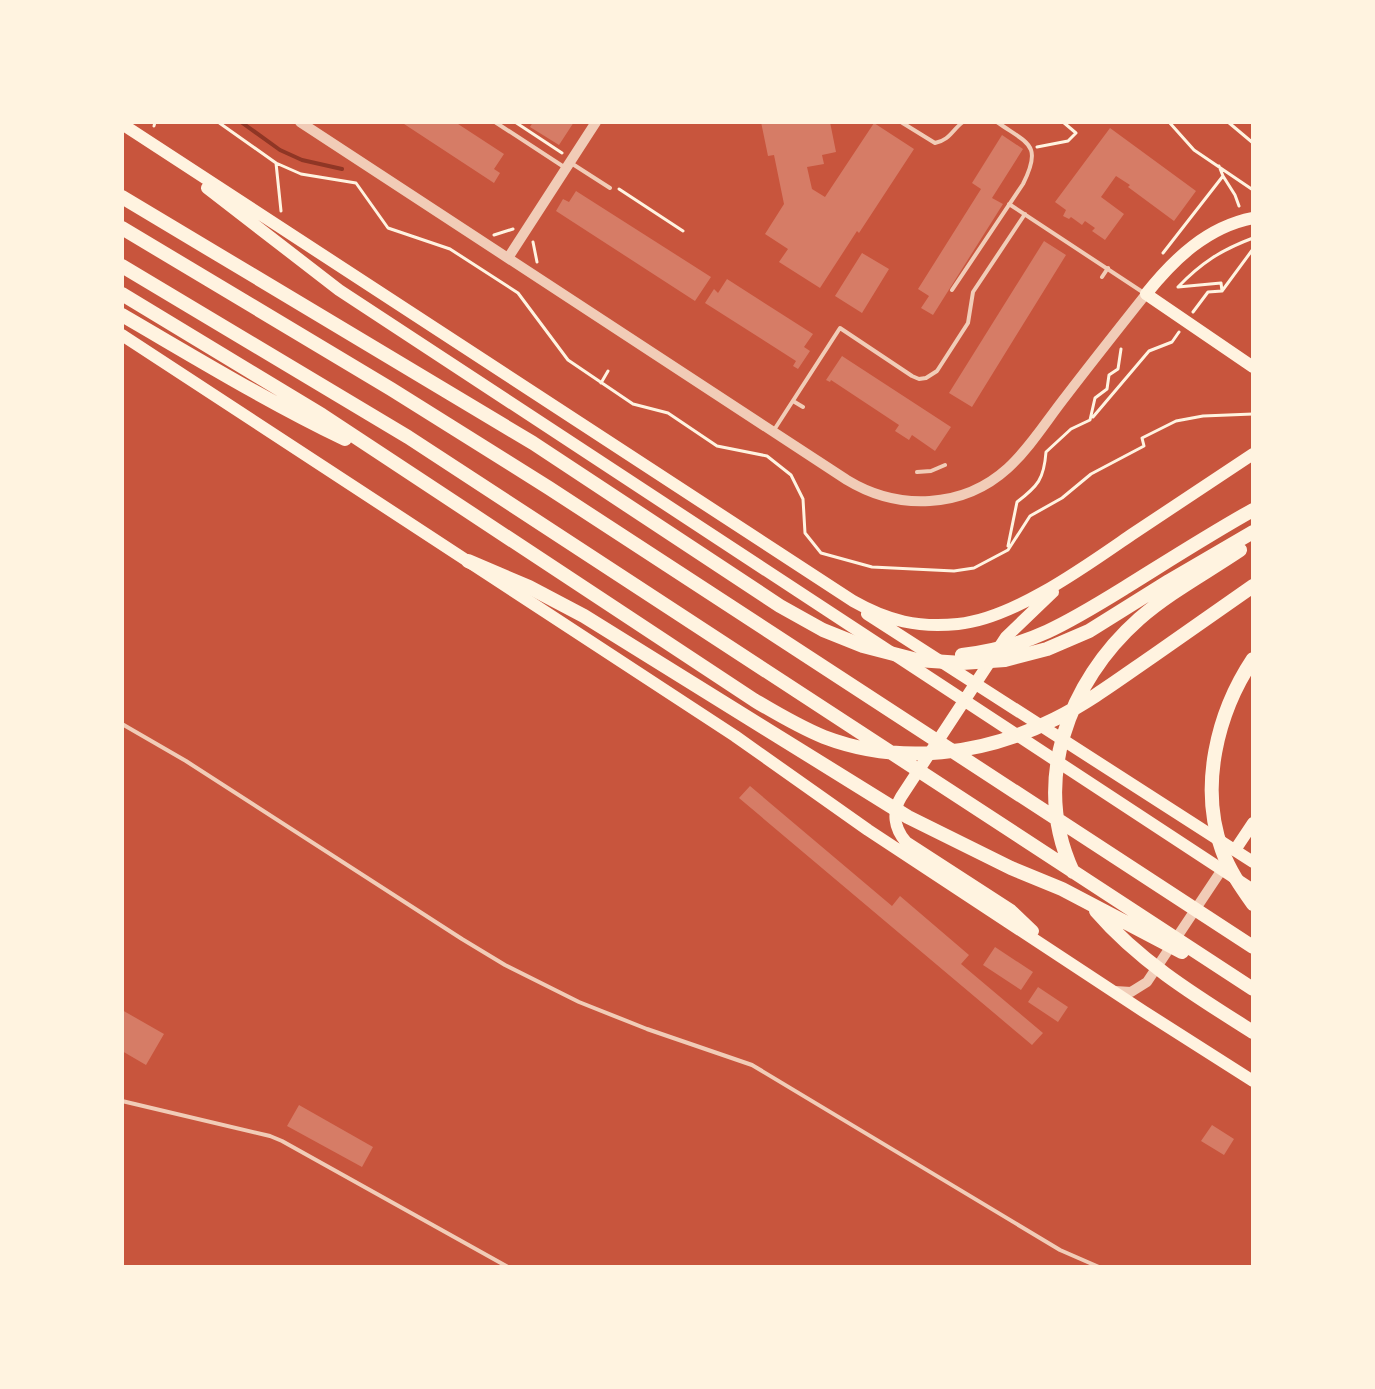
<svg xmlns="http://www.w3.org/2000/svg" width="1375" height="1389" viewBox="0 0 1375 1389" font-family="Literata,serif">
<rect width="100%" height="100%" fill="#c8553d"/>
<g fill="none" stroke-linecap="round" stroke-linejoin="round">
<path stroke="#8f3625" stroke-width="4" d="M241 122 280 150 302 160 342 169"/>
</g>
<path fill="#d67c66" d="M401 122H455L504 154 494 169 500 173 494 183Z
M533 122H574L559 145 530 127Z
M761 122H830L836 152 822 155 824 164 807 167 812 189 825 197 874 123 914 149 859 233 857 231 820 288 779 262 788 249 765 234 784 204 774 155 768 156Z
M1110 128 1196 191 1174 221 1128 187 1130 185 1116 176 1101 197 1124 214 1105 240 1092 231 1095 228 1085 221 1082 225 1071 217 1069 219 1063 216 1066 210 1055 202Z
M1002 135 1023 149 992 198 1003 204 933 315 921 308 929 296 918 289 981 189 972 183Z
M576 191 711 277 695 301 556 211 563 199 569 202Z
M1044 241 1066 255 972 407 949 393Z
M862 253 889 269 862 313 835 296Z
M727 279 813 334 804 347 810 351 798 369 793 366 796 361 705 303 714 289 718 293Z
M842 356 951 427 935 451 912 435 909 440 895 431 899 425 831 380 830 382 826 380Z
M750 786 892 906 900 896 969 955 961 964 1043 1033 1032 1045 739 798Z
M995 947 1033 972 1021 990 983 965Z
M1038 987 1068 1007 1058 1022 1028 1002Z
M122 1010 164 1034 146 1065 122 1051Z
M299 1105 373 1147 362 1167 287 1126Z
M1212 1125 1234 1139 1224 1155 1201 1141Z"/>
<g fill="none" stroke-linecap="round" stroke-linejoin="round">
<path stroke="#fff3e0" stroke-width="3" d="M218 122 276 163 301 174 356 183 388 228 450 249 518 293 568 360 633 404 668 413 717 446 767 456 791 475 803 499 805 533 821 553 872 567 954 571 974 568 1008 550 1030 516 1062 498 1091 474 1144 446 1142 438 1176 421 1203 416 1253 414
M515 122 562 153
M1169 122 1194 150 1253 190
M1228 122 1253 143
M154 126 155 122
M1037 147 1068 141 1076 133 1063 122
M276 163 281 211
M1223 176 1235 195 1239 206
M619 189 683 231
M494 235 513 229
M533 242 537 262
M1163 253 1223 176 1219 166
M1178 287C1201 263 1221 250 1253 238
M1178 287 1221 283 1222 291
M1193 312 1208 292 1222 291 1253 249
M601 383 608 371
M1093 417 1149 351 1172 342 1179 332
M1008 546 1017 502C1038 486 1044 479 1046 452L1071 429 1090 420 1095 398 1107 389 1109 375 1118 369 1121 349"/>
<path stroke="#f1ccb7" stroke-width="4" d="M495 122 564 167
M901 122 935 143C950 140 952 130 963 122
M571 163 610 188
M1009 204 1144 293
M1102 277 1108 268
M952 290 1023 184C1043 144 1028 144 997 122
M793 401 803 407
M774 430 840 328 912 376 919 379 926 378 937 371 968 323 973 292 1025 214
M917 472 931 471 945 465
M122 724 186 761 462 939 505 965 579 1002 647 1029 752 1065 1060 1250 1099 1267
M122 1101 270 1136 282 1141 508 1267"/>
<path stroke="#f1ccb7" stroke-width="10" d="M300 122 847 480C898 511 963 509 1008 468 1030 448 1047 420 1066 396 1092 362 1119 328 1146 294
M508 258 596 122
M1115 991 1131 992 1147 982 1225 865"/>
<path stroke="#fff3e0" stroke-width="12" d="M1235 850 1253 823"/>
<path stroke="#fff3e0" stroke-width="12" d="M122 124 853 601C888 621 918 628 958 624 1013 619 1086 566 1131 535 1172 508 1212 481 1253 454
M207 188 339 290 1253 890
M1253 218C1207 227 1174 259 1146 294L1253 367
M122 335 735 736 868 830 1143 1011 1253 1081
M867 614 1253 862
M1033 931 1011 910 906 842C894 828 892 812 901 797L1006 637 1053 592"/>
<path stroke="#fff3e0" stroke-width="14" d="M122 197 533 443 780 606 823 630 863 646 917 660 962 663 1005 660 1047 649 1089 631 1169 581 1253 532
M122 228 391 389 549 488 1253 947
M122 266 408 437 1253 989
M122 294 322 415 754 700C776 713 799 727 824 737 900 766 984 755 1055 719 1089 702 1121 678 1153 656 1186 633 1220 609 1253 586
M122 315C196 358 268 402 345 439
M468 561 529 587 584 616 908 817 1011 868 1062 889 1182 952
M962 655C1028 648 1071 621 1126 587 1168 561 1210 534 1253 510
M1253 659C1217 713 1199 787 1222 850 1229 870 1241 887 1253 904
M1073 872C1031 781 1068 682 1139 619 1170 592 1206 573 1240 550
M1096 911C1140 962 1196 996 1253 1032"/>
</g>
<rect width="1375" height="1389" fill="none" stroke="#fff3e0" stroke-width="248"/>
</svg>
